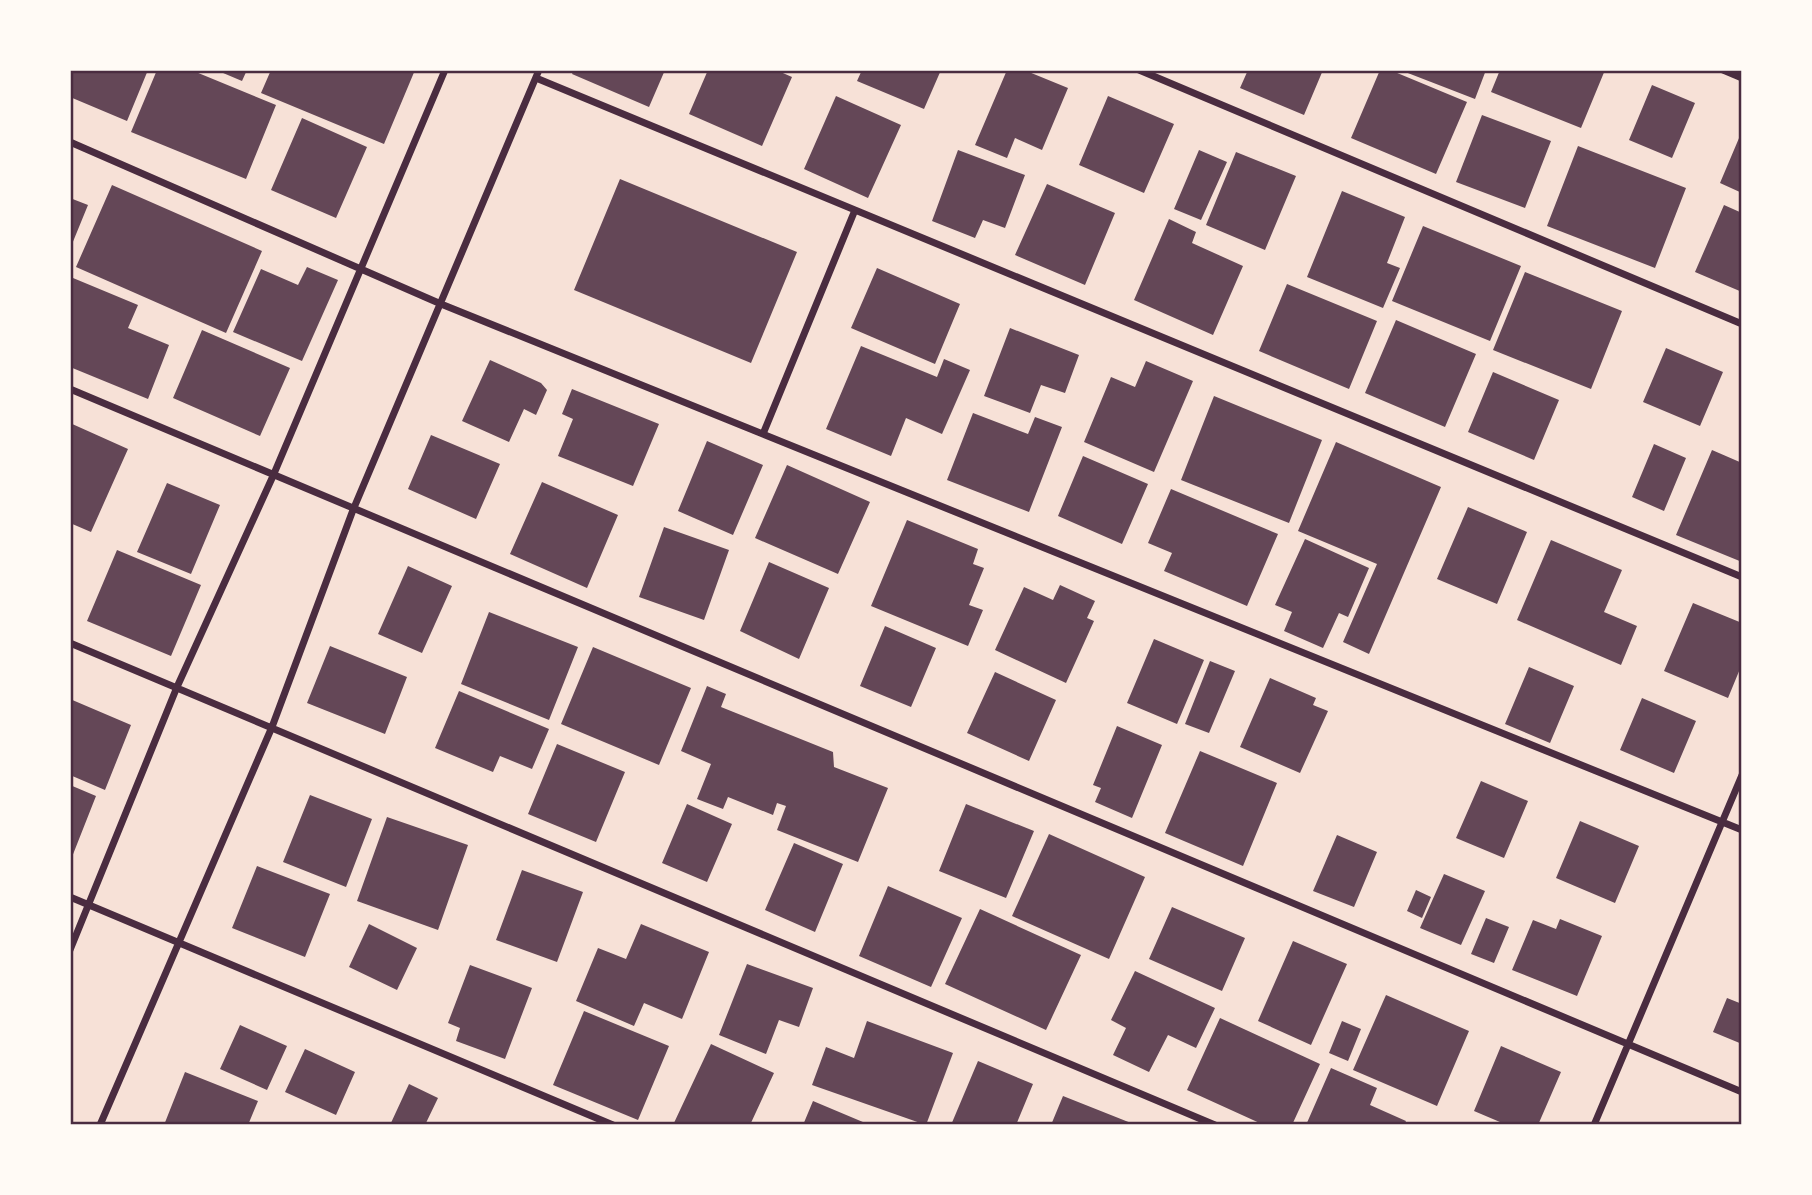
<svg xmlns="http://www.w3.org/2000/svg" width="1812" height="1195" viewBox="0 0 1812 1195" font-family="Helvetica,sans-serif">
<rect width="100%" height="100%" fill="#f7e1d7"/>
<path fill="#644757" d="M70 70H148L127 121 70 97Z
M157 70H191L276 105 246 179 131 132Z
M216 70H247L242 81Z
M271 70H415L384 144 261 93Z
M574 70H665L649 107 572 74Z
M708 70H776L792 77 762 146 689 114Z
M862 70H941L924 109 857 81Z
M1007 70H1024L1068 88 1042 150 1015 138 1007 158 975 145Z
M1248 70H1323L1304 115 1240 88Z
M1380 70H1390L1467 102 1436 174 1351 138Z
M1400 70H1486L1475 99Z
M1500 70H1605L1581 128 1491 92Z
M1652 85 1695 103 1672 158 1629 140Z
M836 96 901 125 868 198 804 169Z
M1108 96 1174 124 1144 193 1079 165Z
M1482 115 1551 141 1525 208 1456 182Z
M302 118 367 147 336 218 271 190Z
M1742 131V193L1720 183Z
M1578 146 1686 188 1655 268 1547 226Z
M958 150 1025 175 1005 228 983 220 975 238 932 221Z
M1199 150 1227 162 1201 220 1174 209Z
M1236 152 1296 176 1265 250 1206 225Z
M620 179 797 252 751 363 574 290Z
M1047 184 1115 213 1085 285 1015 255Z
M112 185 262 251 226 333 76 267Z
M1342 191 1405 217 1387 263 1400 268 1383 308 1307 277Z
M70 198 88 205 70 249Z
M1724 205 1742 213V292L1695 272Z
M1169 219 1196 232 1192 243 1243 266 1213 335 1134 300Z
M1423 226 1521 266 1490 341 1392 301Z
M307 267 338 280 302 361 233 332 261 269 298 285Z
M877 268 960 304 935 364 851 328Z
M1525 272 1622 311 1591 389 1493 350Z
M73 278 138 305 128 328 169 345 148 399 70 367V284Z
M1287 284 1377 321 1349 389 1259 351Z
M1396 320 1476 354 1445 427 1365 393Z
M1010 328 1079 355 1065 393 1041 385 1030 413 984 396Z
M202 330 290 368 260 436 173 398Z
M861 346 937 377 944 359 970 370 942 434 906 418 891 456 826 429Z
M1666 348 1723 372 1700 426 1643 402Z
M490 360 541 383 547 390 536 415 524 409 509 442 462 421Z
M1146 361 1193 381 1154 472 1084 442 1111 377 1135 387Z
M1493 372 1559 400 1534 460 1468 432Z
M572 389 659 424 633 486 558 456 573 419 562 414Z
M1214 396 1322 440 1289 523 1181 480Z
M973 413 1028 434 1035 417 1062 427 1029 512 947 480Z
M70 423 128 449 91 532 70 523Z
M431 435 500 464 476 519 408 489Z
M707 441 763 465 733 535 678 511Z
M1336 442 1441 487 1369 654 1343 642 1377 564 1298 531Z
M1654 444 1686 458 1664 511 1632 497Z
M1712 450 1742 463V562L1676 535Z
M1083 456 1148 484 1122 544 1058 516Z
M787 465 870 502 838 574 755 538Z
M542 482 618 515 587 588 510 554Z
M167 483 220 505 191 574 137 552Z
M1171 489 1278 534 1247 606 1164 571 1172 553 1148 543Z
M1468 507 1527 532 1497 604 1437 579Z
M907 520 978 549 973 564 984 568 969 605 983 610 968 646 871 606Z
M664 527 729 550 704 620 639 597Z
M1305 539 1369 568 1348 617 1339 613 1323 648 1284 631 1292 612 1275 605Z
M1551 540 1622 570 1604 612 1637 626 1621 665 1517 620Z
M117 550 201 585 171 656 87 621Z
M769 562 829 588 799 659 740 631Z
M408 566 452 586 422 653 378 634Z
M1060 585 1095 601 1087 618 1094 621 1066 683 995 650 1024 587 1053 600Z
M1693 603 1742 623V664L1728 698 1664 671Z
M489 612 578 647 549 720 461 684Z
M885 626 936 648 911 707 860 686Z
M1154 639 1204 660 1177 724 1127 703Z
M330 646 407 677 385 734 307 703Z
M593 647 691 688 659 765 561 724Z
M1210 661 1235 671 1209 733 1185 724Z
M1529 667 1574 686 1550 743 1505 724Z
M995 672 1056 700 1029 761 967 733Z
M1270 678 1316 698 1313 705 1328 711 1300 773 1240 747Z
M707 686 726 694 721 707 833 752 834 767 888 788 858 862 777 830 786 806 777 803 773 815 728 797 723 809 697 799 711 764 681 751Z
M459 691 549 729 532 769 500 756 493 772 435 748Z
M1642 698 1696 721 1674 773 1620 750Z
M70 699 131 725 105 790 70 775Z
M1117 726 1162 745 1132 818 1095 802 1101 788 1093 785Z
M557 744 625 772 596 842 528 814Z
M1200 751 1277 783 1243 866 1165 833Z
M1481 781 1528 801 1504 858 1456 838Z
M70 785 96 796 70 862Z
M310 795 372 819 346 887 283 862Z
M687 804 732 824 707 882 662 863Z
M966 804 1034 831 1006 898 939 871Z
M387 817 468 845 438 930 357 901Z
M1580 821 1639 846 1615 903 1556 878Z
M1049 834 1145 877 1109 959 1012 916Z
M1337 835 1377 852 1354 907 1313 891Z
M794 843 843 864 815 932 765 910Z
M257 866 330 894 305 957 232 928Z
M522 870 583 892 557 962 496 940Z
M1444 874 1485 891 1461 945 1420 928Z
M888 886 962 918 931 987 859 956Z
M1416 890 1431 897 1422 918 1407 911Z
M1172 907 1245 938 1222 991 1149 959Z
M980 909 1081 955 1046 1030 945 984Z
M1486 918 1509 927 1494 963 1471 954Z
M1560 919 1602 936 1577 996 1512 970 1533 920 1556 929Z
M369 924 417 948 397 990 349 967Z
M641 924 709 952 682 1019 644 1003 634 1026 576 1001 598 948 626 959Z
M1293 941 1347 964 1311 1045 1258 1021Z
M747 964 813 988 799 1027 779 1020 766 1054 719 1035Z
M470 965 532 988 505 1059 456 1041 460 1028 448 1023Z
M1135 971 1215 1008 1196 1048 1168 1035 1149 1072 1113 1055 1126 1028 1111 1020Z
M1386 995 1469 1031 1437 1106 1353 1070Z
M1727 998 1742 1004V1044L1713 1032Z
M584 1011 669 1046 638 1120 553 1085Z
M1220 1018 1320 1064 1292 1125H1264L1187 1090Z
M867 1021 953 1053 926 1125 812 1085 826 1047 854 1058Z
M1342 1021 1361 1029 1348 1061 1329 1053Z
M240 1025 287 1046 267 1090 220 1069Z
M711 1044 774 1073 750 1125H673Z
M1501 1046 1561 1072 1538 1125H1507L1474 1111Z
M305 1049 355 1072 336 1115 285 1092Z
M978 1061 1033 1084 1016 1125H951Z
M1331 1068 1377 1088 1370 1105 1406 1121 1404 1125H1306Z
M185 1072 258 1101 248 1125H164Z
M409 1084 438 1098 425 1125H390Z
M1063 1096 1136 1125H1051Z
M813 1101 870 1125H803Z"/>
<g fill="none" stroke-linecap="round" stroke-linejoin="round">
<path stroke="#4a2c40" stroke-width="7" d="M1139 70 1742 324
M1723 70 1742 78
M536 78 1742 577
M70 142 441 304 1742 830
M70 389 1742 1092
M763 434 855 210
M70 643 1215 1125
M70 897 613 1125
M70 950 177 687 273 476 445 70
M100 1125 272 727 353 510 539 70
M1594 1125 1742 775"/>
</g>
<rect width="1812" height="1195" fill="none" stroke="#fffaf5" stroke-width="144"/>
<rect x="72" y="72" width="1668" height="1051" fill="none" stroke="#4a2c40" stroke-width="2.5"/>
</svg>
